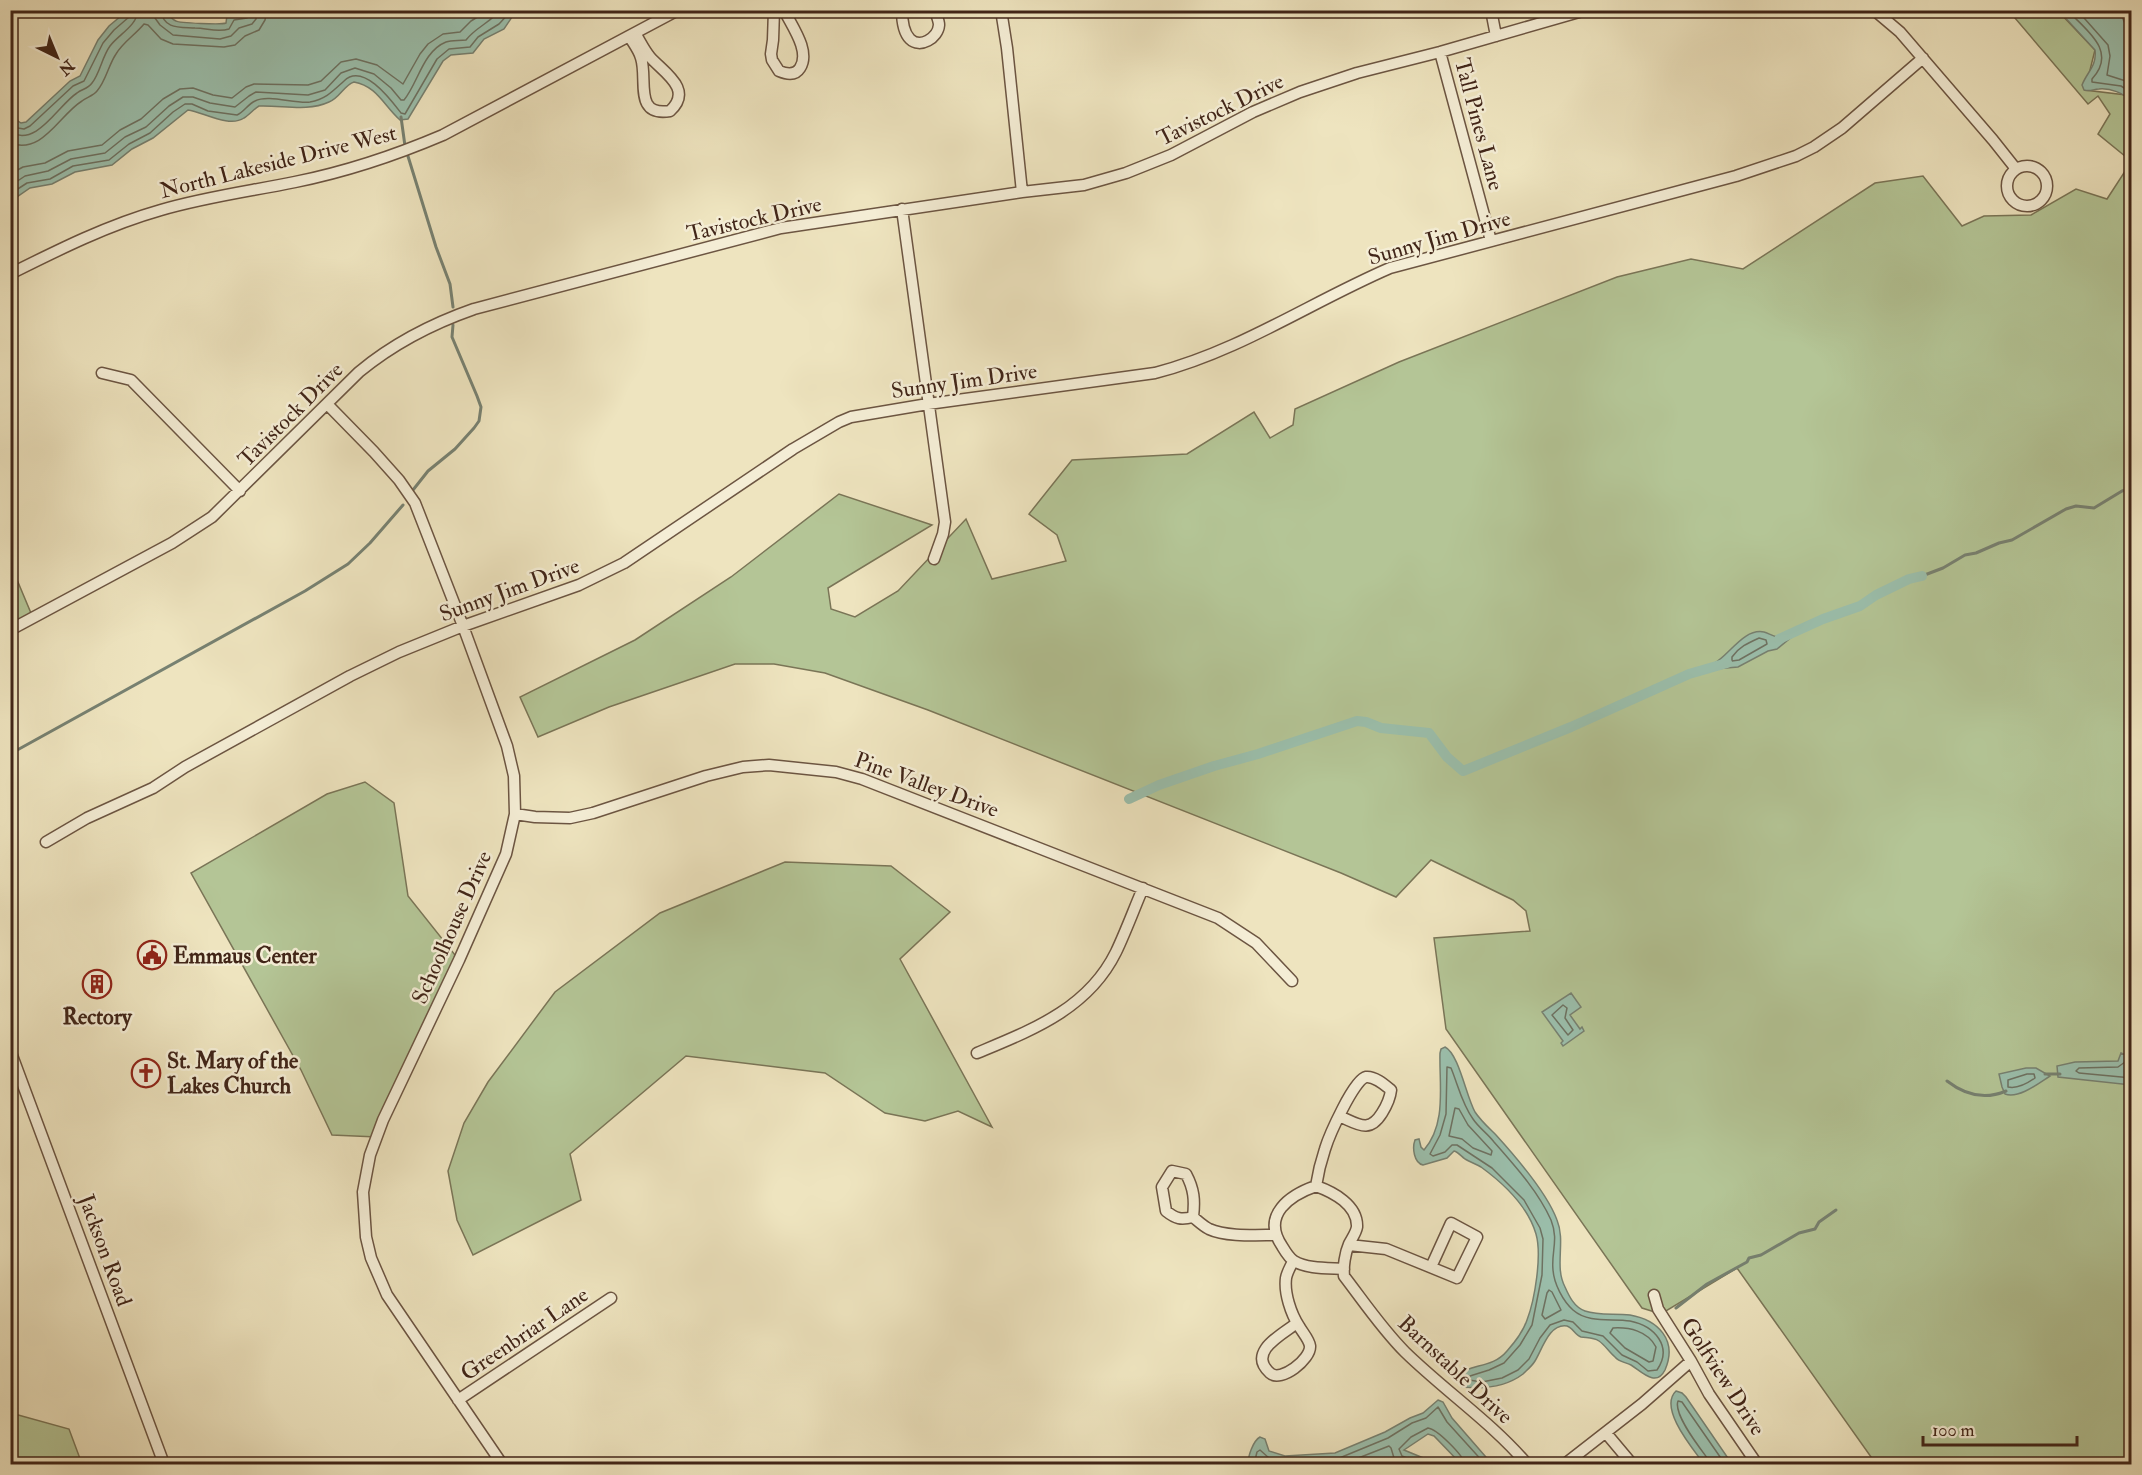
<svg xmlns="http://www.w3.org/2000/svg" width="2142" height="1475" viewBox="0 0 2142 1475" font-family="'IM FELL Double Pica',serif">
<rect width="100%" height="100%" fill="#eee4bf"/>
<filter id="stains"><feTurbulence type="fractalNoise" baseFrequency=".00333" numOctaves="4"/><feColorMatrix values="0 0 0 0 .2 0 0 0 0 .09 0 0 0 0 .02 0 0 0 .5 -.17"/></filter>
<radialGradient id="worn" r=".72"><stop offset=".6" stop-color="#630" stop-opacity="0"/><stop offset="1" stop-color="#630" stop-opacity=".3"/></radialGradient>
<path fill="#b4c596" stroke="#7a7557" stroke-width="1.5" d="M2009 11H2058L2095 50 2085 90 2126 95 2131 104V161L2098 134 2110 114 2098 96 2088 104Z
M2131 162V1464H1876L1737 1268 1661 1314 1642 1308 1446 1029 1434 938 1530 931 1526 911 1513 900 1431 860 1396 897 1341 873 928 710 825 673 774 664H735L609 707 538 737 520 697 635 640 731 577 839 494 932 525 828 588 831 609 855 617 898 591 966 519 992 579 1066 561 1057 535 1029 514 1072 460 1187 454 1254 412 1270 438 1293 425 1295 409 1399 362 1617 277 1691 259 1743 269 1875 183 1923 176 1962 226 1984 216 2031 215 2076 189 2107 199Z
M10 563 33 618 10 629Z
M365 782 394 803 408 896 459 960 377 1137 332 1135 301 1070 191 873 327 794Z
M785 862 891 866 950 912 900 959 992 1127 958 1111 925 1121 885 1113 825 1073 686 1056 570 1154 581 1200 473 1255 457 1220 448 1171 464 1123 488 1082 555 992 660 913Z
M11 1413 69 1429 82 1464H11Z"/>
<path fill="#9bbfac" stroke="#778171" stroke-width="1.5" d="M256 10 523 11 512 17 504 29 484 39 473 53 451 55 443 61 408 119 400 120C384 106 377 86 354 82 344 85 340 98 329 102 307 112 283 105 259 106 254 109 249 115 244 118 229 128 203 112 188 110L153 138 132 149 112 165 75 172 52 184 30 188 11 201V105L18 121 21 123 26 122 70 81 80 76 98 40 109 26 127 11H165C168 14 171 19 176 21 179 23 222 25 226 23L227 15Z
M2059 11H2119L2131 36V101C2123 93 2111 88 2099 89 2093 89 2091 92 2084 90L2082 85C2087 72 2097 66 2095 50Z
M1791 630 1794 635 1777 649 1768 651 1738 667 1715 669 1713 664C1729 656 1743 628 1764 632 1768 633 1772 636 1777 637Z
M1571 993 1581 1007 1570 1015 1580 1029 1582 1027 1584 1031 1563 1046 1561 1043 1563 1041 1542 1012Z
M1445 1047C1459 1054 1466 1096 1475 1112 1481 1121 1489 1128 1496 1135 1516 1157 1547 1193 1557 1220 1566 1242 1554 1266 1565 1287 1569 1296 1574 1307 1585 1311 1599 1316 1615 1313 1630 1315 1658 1320 1678 1340 1665 1370 1656 1388 1641 1371 1631 1365 1625 1362 1619 1362 1615 1357 1609 1352 1605 1345 1599 1341 1593 1337 1587 1338 1581 1337 1575 1335 1573 1328 1567 1326 1549 1323 1542 1350 1535 1361 1532 1366 1527 1370 1523 1374 1506 1387 1482 1389 1462 1387L1458 1382V1375C1471 1363 1492 1369 1507 1351 1515 1342 1523 1332 1527 1320 1535 1299 1542 1255 1536 1234 1528 1207 1503 1183 1481 1167 1476 1164 1470 1162 1465 1159 1461 1156 1458 1152 1454 1151L1447 1158 1423 1165C1414 1163 1412 1148 1415 1140L1419 1139 1421 1147 1424 1150C1447 1123 1439 1085 1440 1053L1441 1049Z
M2121 1053 2131 1057V1085L2058 1077 2057 1066 2075 1062 2118 1061Z
M2026 1068H2036L2050 1076C2039 1083 2019 1099 2005 1094L2002 1087 1999 1074Z
M1676 1391 1682 1393 1686 1397 1732 1464H1704C1693 1449 1658 1408 1676 1391Z
M1438 1400 1443 1402 1452 1418 1492 1464H1461L1434 1436 1428 1434 1404 1450 1438 1464H1248C1248 1456 1253 1441 1260 1437L1265 1439 1269 1451 1285 1456 1335 1453 1385 1432 1410 1418 1423 1413Z"/>
<g fill="none" stroke-linecap="round" stroke-linejoin="round">
<path stroke="#6e7262" stroke-width="1.5" d="M153 10 155 18 160 25 173 35 220 39 231 36 239 28 252 24 256 19 258 10
M161 10C163 30 181 27 195 28 207 28 217 33 229 29L234 20 247 18 250 10
M2067 10C2086 30 2118 51 2092 79V82L2121 86 2132 93
M2077 10 2108 45 2110 56 2107 75 2132 83
M10 118 13 125 18 128 24 129 30 126 73 86 84 81 103 43 114 30 129 17 131 10
M10 132C37 148 58 105 77 93 82 89 88 89 92 83 100 73 102 57 110 46 119 34 137 26 138 10
M10 143C43 155 59 115 82 101 87 97 93 96 97 91 106 81 108 66 116 54 123 42 135 35 144 24L148 25 161 39 173 44 224 47 235 45 245 36 259 30 265 20 267 10
M10 174 23 167 45 163 68 151 102 145 120 130 141 119 163 99 180 89 193 88 213 95 232 98 246 87 254 84 308 85 321 81 341 62 356 59 377 65 403 84 420 54 428 44 443 34 460 32 471 21 489 10
M10 186 25 176 48 171 71 159 105 153 125 137 146 127 169 106 183 97H193L210 103 235 107 249 96 256 92 308 95 325 90 341 73 355 68 374 74 391 88 401 100H404C418 83 423 51 446 42 452 40 459 41 466 40 476 27 490 23 500 10
M10 194 27 183 50 179 73 166 109 160 129 144 150 133 173 112 185 104H192L208 111 237 115C244 112 248 104 255 101 268 94 295 104 310 102 326 99 333 91 344 81 363 62 391 100 401 113L405 114 437 59 449 49 470 47 478 37 499 24 512 10
M1759 638 1766 640 1767 644 1739 660 1732 661V657C1739 647 1748 643 1759 638Z
M1563 1005 1567 1008 1565 1018 1573 1030 1568 1035 1552 1015Z
M2132 1062H2125L2118 1067 2079 1068 2076 1071 2079 1073 2132 1078
M1447 1067 1451 1068C1458 1085 1462 1104 1473 1119 1479 1128 1488 1134 1494 1142 1515 1166 1538 1191 1551 1220 1559 1240 1551 1252 1553 1270 1554 1284 1563 1301 1573 1310 1589 1324 1612 1318 1630 1321 1655 1326 1673 1347 1657 1370L1648 1371 1637 1362 1622 1355 1603 1336 1582 1331 1573 1322 1564 1320 1550 1325 1540 1338 1529 1359 1518 1370 1502 1378 1482 1382 1469 1380 1470 1376 1489 1370 1504 1363 1520 1345 1532 1325 1542 1275 1543 1239 1540 1228 1524 1200 1492 1168 1457 1145H1452L1445 1152 1433 1156 1430 1154 1440 1135 1446 1114Z
M2027 1074H2034L2035 1078C2028 1083 2017 1089 2008 1087V1080Z
M1455 1108 1459 1109 1468 1125 1492 1151 1491 1155 1473 1148 1462 1139 1449 1136Z
M1549 1290 1552 1292 1561 1310 1545 1319 1542 1315 1547 1293Z
M1613 1328C1629 1327 1648 1331 1656 1347L1653 1361 1649 1362 1625 1348 1610 1333Z
M1254 1464 1257 1452 1260 1450 1269 1458 1284 1462 1337 1459 1388 1438 1412 1423 1426 1418 1438 1407 1447 1422 1485 1464
M1343 1464 1389 1446 1391 1448 1394 1458 1402 1464
M1422 1464 1402 1456 1399 1449 1411 1437 1428 1428C1437 1429 1463 1455 1465 1464
M1709 1464 1708 1459C1699 1447 1673 1414 1678 1401L1682 1402 1725 1464"/>
<path stroke="#778171" stroke-width="3" d="M401 117 405 146
M407 153 436 247 450 284 453 307
M413 490 428 471 455 449 474 428 479 421 481 407 477 396 452 337 453 325
M1922 576 1943 568 1965 555 1976 553 1999 543 2012 540 2066 509 2076 506 2094 508 2122 491 2132 488
M10 754 305 591 348 564 370 543 403 505
M2045 1074H2060
M1947 1081C1965 1095 1985 1100 2006 1091
M1676 1308 1707 1284 1747 1262 1749 1258 1761 1255 1799 1233 1815 1229 1819 1222 1836 1210
M1240 1464 1250 1463"/>
<path stroke="#9bbfac" stroke-width="10" d="M1779 639 1823 619 1860 606 1876 595 1909 579 1922 576
M1129 799 1159 785 1214 766 1258 754 1357 721 1366 722 1381 728 1429 733 1447 757 1463 771 1571 727 1689 674 1727 663"/>
<g stroke="#6c5542" stroke-width="13">
<path id="minor" d="M774 10 773 40 771 54 772 60 779 71C786 74 795 76 800 68 811 51 791 25 784 10
M902 10C902 20 903 32 910 39 920 49 938 38 939 25 939 20 936 15 935 10
M1001 10 1007 48 1022 192
M1491 10 1496 36
M1874 10 1900 32 1993 140 2016 169
M10 16 18 10
M629 36C633 43 639 50 641 58 648 79 633 117 670 111 694 89 663 72 650 57 644 50 640 41 635 33
M1440 52 1491 241
M2007 186a20 20 0 1 1 40 0a20 20 0 1 1-40 0Z
M902 209 945 522 943 534 934 559
M10 274C60 249 108 225 161 210 205 197 251 191 295 182 345 172 396 155 443 135L678 10
M102 373 131 380 240 491
M328 405 374 452 399 480 415 503 463 626 507 746 514 776 515 814 506 854 459 960 383 1120 370 1155 363 1192 366 1237 371 1258 387 1295 502 1464
M10 630 172 543 212 517 359 372C394 343 431 324 474 309L781 228 1022 192 1084 185 1126 173 1171 155 1253 112 1300 92 1357 73 1440 52 1586 10
M515 814 535 817 570 818 593 813 706 776 743 767 769 765 836 772 862 779 1218 918 1256 943 1292 981
M46 842 87 818 153 788 185 767 350 676 399 652 463 626 579 585 624 563 793 449 839 422 851 417 928 404 1155 373C1240 351 1311 302 1390 268L1736 176 1796 156 1814 147 1842 128 1923 58
M10 1050 164 1464
M977 1053C1032 1030 1088 1009 1116 952 1126 931 1134 909 1143 888
M1339 1116C1358 1124 1369 1134 1382 1113 1387 1105 1390 1099 1391 1090 1385 1085 1375 1076 1366 1077 1354 1079 1329 1136 1325 1149 1321 1161 1318 1173 1316 1186 1290 1195 1261 1215 1282 1246 1285 1251 1289 1258 1294 1261 1307 1269 1328 1268 1344 1269
M1172 1171 1186 1174C1194 1189 1195 1200 1193 1217 1181 1220 1176 1219 1166 1211L1162 1187Z
M1316 1186C1333 1192 1358 1205 1357 1227 1356 1233 1352 1238 1349 1244 1345 1253 1343 1267 1344 1276 1364 1302 1382 1329 1405 1352 1445 1391 1491 1422 1527 1464
M1193 1217C1198 1221 1203 1226 1209 1229 1226 1237 1257 1235 1276 1235
M1349 1245 1386 1249 1457 1278 1477 1237 1451 1223 1431 1267
M1293 1261C1291 1266 1287 1272 1286 1278 1284 1293 1291 1314 1299 1326 1302 1332 1309 1339 1310 1346 1311 1359 1281 1383 1270 1373 1247 1352 1281 1335 1297 1323
M1654 1295 1658 1309 1691 1361 1709 1394 1757 1464
M458 1400 611 1298
M1606 1433 1632 1464
M1565 1464 1642 1404 1691 1361"/>
</g>
<use href="#minor" stroke="#f4edd5" stroke-width="10"/>
</g>
<defs>
<g id="civic-ring" transform="scale(1.5)"><circle r="9.5" fill="#f4edd5" stroke="#8f2418" stroke-width="1.5"/><path d="M-.6-6.5H3V-4.5H.6V-3L4-1V1h2V6H-6V1h2V-1L-.6-3ZM-1.2 2.5V6h2.4V2.5Z" fill="#8f2418"/></g>
<g id="building-ring" transform="scale(1.5)"><circle r="9.5" fill="#f4edd5" stroke="#8f2418" stroke-width="1.5"/><path d="M-4-6H4V6H1V3H-1V6H-4ZM-2.5-4.3h1.7v1.8h-1.7ZM.8-4.3h1.7v1.8H.8ZM-2.5-1h1.7V.8h-1.7ZM.8-1h1.7V.8H.8Z" fill="#8f2418"/></g>
<g id="church-ring" transform="scale(1.5)"><circle r="9.5" fill="#f4edd5" stroke="#8f2418" stroke-width="1.5"/><path d="M-1.2-6h2.4v3.5h3.3v2.4h-3.3V6h-2.4V-.1h-3.3v-2.4h3.3Z" fill="#8f2418"/></g>
</defs>
<g fill-rule="evenodd">
<use href="#civic-ring" x="152" y="955"/>
<use href="#building-ring" x="97" y="984"/>
<use href="#church-ring" x="146" y="1073"/>
</g>
<g text-anchor="middle" stroke-width="5" stroke-linejoin="round" paint-order="stroke">
<g font-size="22" fill="#412518" stroke="#f4edd5">
<text transform="translate(1220 109) rotate(-26)" y="8">Tavistock Drive</text>
<text transform="translate(1480 124) rotate(75)" y="8">Tall Pines Lane</text>
<text transform="translate(278 161) rotate(-14)" y="8">North Lakeside Drive West</text>
<text transform="translate(754 218) rotate(-13)" y="8">Tavistock Drive</text>
<text transform="translate(1439 237) rotate(-16)" y="8">Sunny Jim Drive</text>
<text transform="translate(964 380) rotate(-8)" y="8">Sunny Jim Drive</text>
<text transform="translate(290 414) rotate(-45)" y="8">Tavistock Drive</text>
<text transform="translate(509 589) rotate(-20)" y="8">Sunny Jim Drive</text>
<text transform="translate(927 784) rotate(20)" y="8">Pine Valley Drive</text>
<text transform="translate(451 927) rotate(-66)" y="8">Schoolhouse Drive</text>
<text transform="translate(106 1250) rotate(70)" y="8">Jackson Road</text>
<text transform="translate(524 1333) rotate(-34)" y="8">Greenbriar Lane</text>
<text transform="translate(1456 1369) rotate(43)" y="8">Barnstable Drive</text>
<text transform="translate(1724 1376) rotate(57)" y="8">Golfview Drive</text>
</g>
<g font-size="22" font-weight="bold" fill="#412518" stroke="#f4edd5" text-anchor="start">
<text x="173" y="963">Emmaus Center</text>
<text x="97" y="1024" text-anchor="middle">Rectory</text>
<text x="167" y="1068">St. Mary of the<tspan x="167" dy="25">Lakes Church</tspan></text>
</g>
</g>
<rect width="2142" height="1475" fill="none" stroke="#eee4bf" stroke-width="36"/>
<rect x="12" y="12" width="2118" height="1451" fill="none" stroke="#412518" stroke-width="3"/>
<rect x="18" y="18" width="2106" height="1439" fill="none" stroke="#412518" stroke-width="1.5"/>
<g transform="translate(57 57) rotate(137)" stroke="#f4edd5" stroke-width="4.5" paint-order="stroke">
<path d="M0-4.5L10 22L0 15L-10 22Z" fill="#412518"/>
<text y="-9" font-size="16" font-weight="bold" text-anchor="middle" fill="#412518">N</text>
</g>
<path d="M1923 1436v9h154v-9" fill="none" stroke="#412518" stroke-width="3"/>
<text x="1932" y="1436" font-size="18" fill="#412518" stroke="#f4edd5" stroke-width="4.5" paint-order="stroke">100 m</text>
<rect width="100%" height="100%" filter="url(#stains)"/>
<rect width="100%" height="100%" fill="url(#worn)"/>
</svg>
